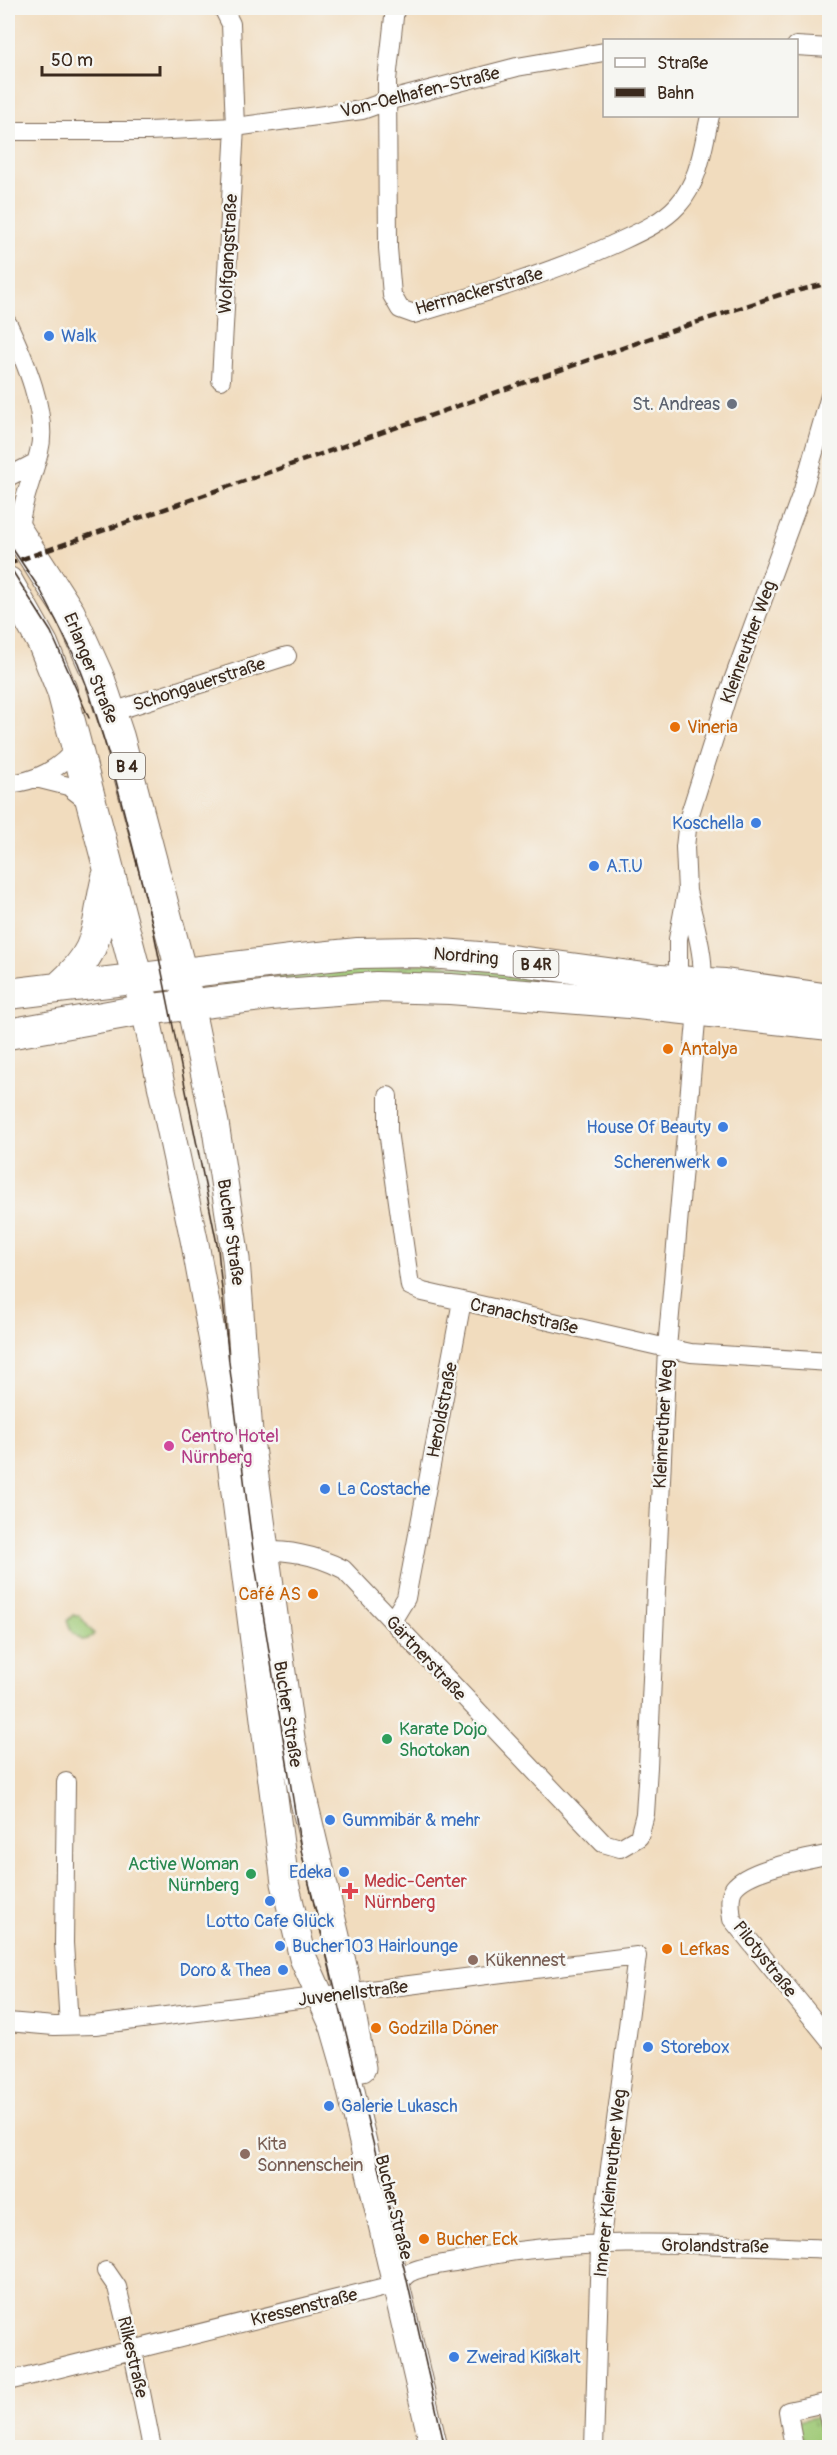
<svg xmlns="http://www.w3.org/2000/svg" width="837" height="2455" viewBox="0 0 837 2455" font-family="Pangolin,sans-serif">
<defs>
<pattern id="grass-tufts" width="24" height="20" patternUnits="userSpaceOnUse" patternTransform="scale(1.5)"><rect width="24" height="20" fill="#9fc976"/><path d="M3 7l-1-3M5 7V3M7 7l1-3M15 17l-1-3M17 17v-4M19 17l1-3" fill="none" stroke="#83a360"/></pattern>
</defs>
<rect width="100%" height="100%" fill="#f6f6f2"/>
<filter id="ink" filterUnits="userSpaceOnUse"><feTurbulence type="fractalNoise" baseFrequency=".0167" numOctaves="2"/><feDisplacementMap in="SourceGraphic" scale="12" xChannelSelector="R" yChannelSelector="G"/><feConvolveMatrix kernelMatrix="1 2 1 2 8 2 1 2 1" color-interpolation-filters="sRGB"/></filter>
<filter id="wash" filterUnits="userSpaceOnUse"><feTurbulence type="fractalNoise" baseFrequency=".008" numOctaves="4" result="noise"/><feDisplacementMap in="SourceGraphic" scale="24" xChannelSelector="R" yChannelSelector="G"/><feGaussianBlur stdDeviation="1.35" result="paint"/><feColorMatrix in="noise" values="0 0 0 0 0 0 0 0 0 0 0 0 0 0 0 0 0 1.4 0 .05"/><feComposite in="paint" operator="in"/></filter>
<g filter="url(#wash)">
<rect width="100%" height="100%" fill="#f1dcbe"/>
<path fill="url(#grass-tufts)" stroke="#6d7a4a" stroke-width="1.5" d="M436 963 617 988 225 995 223 983 376 966Z
M821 2416 828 2447H800L797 2421Z"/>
<path fill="#9fc976" stroke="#6d7a4a" stroke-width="1.5" d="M73 1615H79L94 1634 88 1640 83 1641 72 1632 67 1621Z"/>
</g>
<g filter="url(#ink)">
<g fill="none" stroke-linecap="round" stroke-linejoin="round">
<g stroke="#7b6856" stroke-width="20">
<path id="minor" d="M395 8 387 80 388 248 392 295 400 309 414 314C481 294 548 274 612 245 635 234 661 224 678 205 700 181 703 145 710 116
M796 46 830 48
M8 131H148L235 127 362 110 387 101 517 67 604 52
M8 324C24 358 49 415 39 452 32 480 21 503 19 532
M221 380 235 127 231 24 223 8
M8 477 35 463
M112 712 287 656
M36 778 68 786 90 803
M8 784C34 782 62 769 77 746
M681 987 678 981V939L687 891 685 847 688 820 727 697 803 490 830 396
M388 1096V1131L410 1286 423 1292 667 1348 691 1353 830 1362
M255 1551C287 1550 314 1554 343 1569L603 1843 620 1848 639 1837 645 1814 648 1767 667 1348 697 1010C710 964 697 936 687 891
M392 1621 406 1598 462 1301
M66 1782 64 1943 69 2026
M830 1854C806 1860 749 1868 734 1888 728 1897 731 1909 732 1919L830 2040
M8 2022 54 2026 95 2025 637 1956 600 2246 594 2448
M106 2271 117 2287 133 2352 152 2448
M8 2381 397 2284C401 2281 406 2274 411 2272 422 2266 446 2264 460 2261 577 2235 710 2244 830 2249
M794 2448 788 2411 825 2403 830 2424"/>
</g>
<g stroke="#7b6856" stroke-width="29">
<path id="secondary" d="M190 1005 215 1123 236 1259 249 1433 291 1738 305 1806 344 1970 362 2068
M145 1010 195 1244 222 1391 285 1883 303 1958 334 2027 345 2065 434 2448"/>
</g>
<g stroke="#7b6856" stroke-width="32">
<path id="primary" d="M8 517 70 613 100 680 119 737 186 990
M8 582 43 644 62 691 142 996
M59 987C104 947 94 929 107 877
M8 994 291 960 358 953 417 952 504 959 660 980 725 984 830 999
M8 1034 136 1011 270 995 376 987 450 989 629 1003 830 1025"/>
</g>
<use href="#minor" stroke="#fff" stroke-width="18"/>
<use href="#secondary" stroke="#fff" stroke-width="27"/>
<use href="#primary" stroke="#fff" stroke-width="30"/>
<path stroke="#3b2a1e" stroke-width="1.5" d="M8 542 41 591 78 663 89 692 112 765 152 923 218 1249 229 1362 254 1558 302 1855 406 2276 445 2448
M8 564 51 632 89 718"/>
<path stroke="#3b2a1e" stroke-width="4.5" stroke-dasharray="9 4.5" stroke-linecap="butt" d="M8 564 671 331 779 295 830 283"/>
</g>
</g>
<g fill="#3f7fe0" stroke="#f6f6f2" stroke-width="2">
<circle cx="49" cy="336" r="6"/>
<circle cx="756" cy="823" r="6"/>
<circle cx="594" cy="866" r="6"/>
<circle cx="723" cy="1127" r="6"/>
<circle cx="722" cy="1162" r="6"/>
<circle cx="325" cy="1489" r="6"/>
<circle cx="330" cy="1820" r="6"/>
<circle cx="344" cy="1872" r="6"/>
<circle cx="270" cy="1901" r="6"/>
<circle cx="280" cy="1946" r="6"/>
<circle cx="283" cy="1970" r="6"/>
<circle cx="648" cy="2047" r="6"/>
<circle cx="329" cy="2106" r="6"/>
<circle cx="454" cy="2357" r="6"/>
</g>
<circle fill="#6b7280" stroke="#f6f6f2" stroke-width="2" cx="732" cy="404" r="6"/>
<g fill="#e8710a" stroke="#f6f6f2" stroke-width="2">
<circle cx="675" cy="727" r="6"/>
<circle cx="668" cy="1049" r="6"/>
<circle cx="313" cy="1594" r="6"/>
<circle cx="667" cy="1949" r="6"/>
<circle cx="376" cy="2028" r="6"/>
<circle cx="424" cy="2239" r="6"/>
</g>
<circle fill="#d1479c" stroke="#f6f6f2" stroke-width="2" cx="169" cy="1446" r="6"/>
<g fill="#2e9e5b" stroke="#f6f6f2" stroke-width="2">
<circle cx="387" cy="1739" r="6"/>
<circle cx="251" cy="1874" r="6"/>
</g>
<path fill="#e0444e" stroke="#f6f6f2" stroke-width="2" d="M347 1882h6v6h6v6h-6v6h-6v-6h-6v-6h6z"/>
<g fill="#8d6e63" stroke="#f6f6f2" stroke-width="2">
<circle cx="473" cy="1960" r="6"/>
<circle cx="245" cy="2154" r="6"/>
</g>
<g text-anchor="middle" stroke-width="5" stroke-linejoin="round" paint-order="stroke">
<g fill="#f6f6f2" stroke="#73675e" stroke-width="1.5">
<rect x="109" y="753" width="36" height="26" rx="4.5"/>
<rect x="513.5" y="951" width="45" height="26" rx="4.5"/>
</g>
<g font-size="16" font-weight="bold" fill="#3b2a1e">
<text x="127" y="772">B 4</text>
<text x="536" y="970">B 4R</text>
</g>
<g font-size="18" fill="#3b2a1e" stroke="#f6f6f2">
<text transform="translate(420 92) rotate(-14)" y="6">Von-Oelhafen-Straße</text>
<text transform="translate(228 254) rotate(-87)" y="6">Wolfgangstraße</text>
<text transform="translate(479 291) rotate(-16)" y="6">Herrnackerstraße</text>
<text transform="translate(748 642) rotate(-70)" y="6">Kleinreuther Weg</text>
<text transform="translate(91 668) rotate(68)" y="6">Erlanger Straße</text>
<text transform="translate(199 684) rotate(-18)" y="6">Schongauerstraße</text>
<text transform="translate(466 956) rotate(5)" y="6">Nordring</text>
<text transform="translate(231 1232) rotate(82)" y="6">Bucher Straße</text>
<text transform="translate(524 1316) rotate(13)" y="6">Cranachstraße</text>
<text transform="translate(442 1410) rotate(-79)" y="6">Heroldstraße</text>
<text transform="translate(663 1424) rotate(-87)" y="6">Kleinreuther Weg</text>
<text transform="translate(426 1658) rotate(47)" y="6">Gärtnerstraße</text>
<text transform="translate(288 1714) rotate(81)" y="6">Bucher Straße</text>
<text transform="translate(765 1959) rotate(52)" y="6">Pilotystraße</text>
<text transform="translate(353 1993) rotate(-7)" y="6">Juvenellstraße</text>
<text transform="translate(610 2183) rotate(-84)" y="6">Innerer Kleinreuther Weg</text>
<text transform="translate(394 2207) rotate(76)" y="6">Bucher Straße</text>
<text transform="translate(715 2246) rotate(1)" y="6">Grolandstraße</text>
<text transform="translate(304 2307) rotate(-14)" y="6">Kressenstraße</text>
<text transform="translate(133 2357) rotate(77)" y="6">Rilkestraße</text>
</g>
<g font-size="18" fill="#366cbe" stroke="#f6f6f2" text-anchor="start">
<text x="61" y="342">Walk</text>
<text x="744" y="829" text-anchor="end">Koschella</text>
<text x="606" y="872">A.T.U</text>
<text x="711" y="1133" text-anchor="end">House Of Beauty</text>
<text x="710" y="1168" text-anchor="end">Scherenwerk</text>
<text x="337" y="1495">La Costache</text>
<text x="342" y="1826">Gummibär &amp; mehr</text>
<text x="332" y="1878" text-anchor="end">Edeka</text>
<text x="270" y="1927" text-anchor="middle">Lotto Cafe Glück</text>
<text x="292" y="1952">Bucher103 Hairlounge</text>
<text x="271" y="1976" text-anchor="end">Doro &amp; Thea</text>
<text x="660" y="2053">Storebox</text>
<text x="341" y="2112">Galerie Lukasch</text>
<text x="466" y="2363">Zweirad Kißkalt</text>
</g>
<g font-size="18" fill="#5b616d" stroke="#f6f6f2" text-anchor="end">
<text x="720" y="410">St. Andreas</text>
</g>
<g font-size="18" fill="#c56008" stroke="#f6f6f2" text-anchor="start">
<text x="687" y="733">Vineria</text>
<text x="680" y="1055">Antalya</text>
<text x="301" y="1600" text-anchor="end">Café AS</text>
<text x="679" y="1955">Lefkas</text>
<text x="388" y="2034">Godzilla Döner</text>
<text x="436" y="2245">Bucher Eck</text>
</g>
<g font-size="18" fill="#b23c85" stroke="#f6f6f2" text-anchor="start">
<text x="181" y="1442">Centro Hotel<tspan x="181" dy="21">Nürnberg</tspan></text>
</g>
<g font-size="18" fill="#27864d" stroke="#f6f6f2" text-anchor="start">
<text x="399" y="1735">Karate Dojo<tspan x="399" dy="21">Shotokan</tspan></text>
<text x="239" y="1870" text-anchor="end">Active Woman<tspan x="239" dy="21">Nürnberg</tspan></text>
</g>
<g font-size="18" fill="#be3a42" stroke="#f6f6f2" text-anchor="start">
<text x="364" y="1887">Medic-Center<tspan x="364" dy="21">Nürnberg</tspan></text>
</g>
<g font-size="18" fill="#785e54" stroke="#f6f6f2" text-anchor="start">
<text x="485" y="1966">Kükennest</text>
<text x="257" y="2150">Kita<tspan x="257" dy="21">Sonnenschein</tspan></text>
</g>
</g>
<rect width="837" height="2455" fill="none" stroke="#f6f6f2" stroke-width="30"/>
<rect x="603" y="39" width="195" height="78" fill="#f6f6f2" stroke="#aba49d" stroke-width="1.5"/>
<rect x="615" y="58" width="30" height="9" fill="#ffffff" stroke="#aba49d" stroke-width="1.5"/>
<text x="657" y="69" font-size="18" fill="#3b2a1e">Straße</text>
<rect x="615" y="88" width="30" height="9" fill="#3b2a1e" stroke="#aba49d" stroke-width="1.5"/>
<text x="657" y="99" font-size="18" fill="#3b2a1e">Bahn</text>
<path d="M42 66v9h118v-9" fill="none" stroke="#3b2a1e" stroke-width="3"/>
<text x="51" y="66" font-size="18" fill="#3b2a1e" stroke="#f6f6f2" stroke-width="4.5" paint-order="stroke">50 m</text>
</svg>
